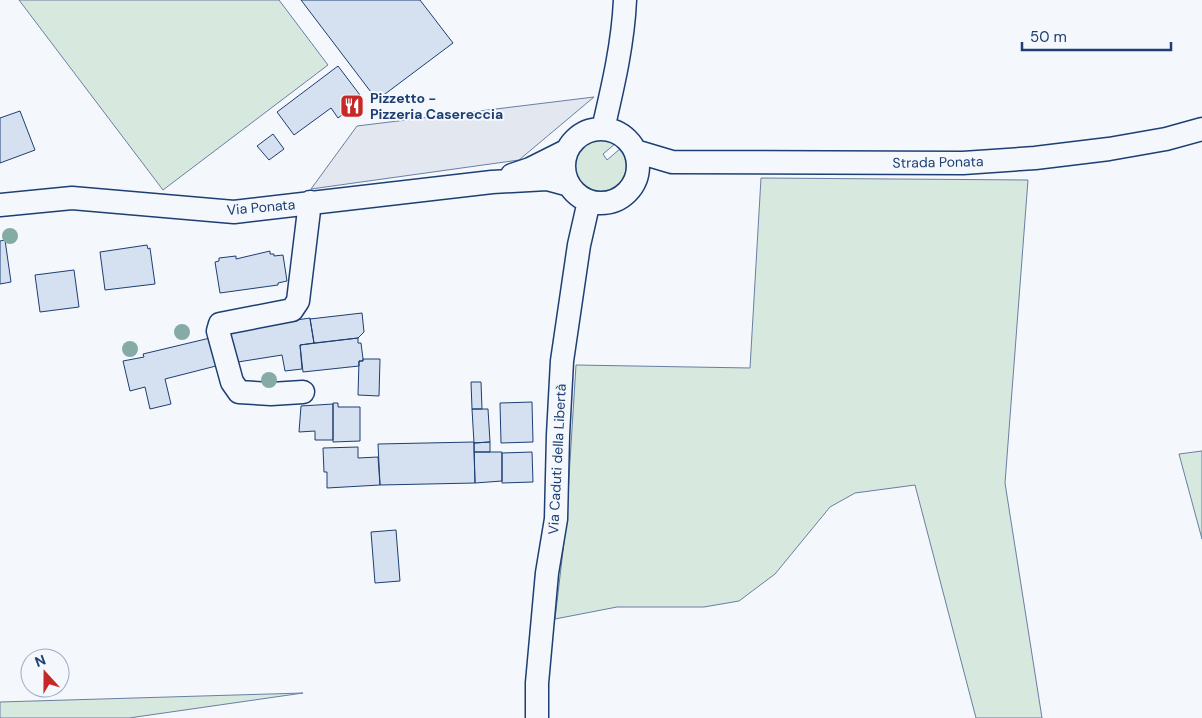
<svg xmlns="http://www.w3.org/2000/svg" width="1202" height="718" viewBox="0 0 1202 718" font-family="'DM Sans',sans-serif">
<rect width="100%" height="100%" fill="#f4f7fb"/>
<path fill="#d7e8df" stroke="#687fa3" d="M19 0H279L328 65 163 190Z
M597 137 606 138 616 143 603 154 607 160 621 148C627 158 629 170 621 181 591 221 541 150 597 137Z
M761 178 1028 180 1005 483 1042 718H976L915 485 855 493 830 507 775 574 739 601 704 607H617L555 619 566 525 576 365 750 368Z
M1202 451V539L1179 454Z
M303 693 129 718H0V702Z"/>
<path fill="#e3e8f0" stroke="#687fa3" d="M594 97 519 160 311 189 357 126Z"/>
<path fill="#d5e0f0" stroke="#1d3f73" d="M301 0H420L453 43 377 100Z
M338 66 363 99 338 118 331 108 294 135 277 112Z
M20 111 35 150 0 163V118Z
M273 134 284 149 269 160 257 146Z
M5 240 11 282 0 284V241Z
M147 245 148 249 150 248 155 284 105 290 100 252Z
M270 251V254H274V256L283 255 287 281 278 283V285L220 293 215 262 219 261V258L236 256V259Z
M74 270 79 307 40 312 35 275Z
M362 313 364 332 358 338 314 343 310 319Z
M310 318 314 343 300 345 302 369 285 371 282 355 238 362 225 333 234 329Z
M210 338 216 366 165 379 171 404 150 409 145 387 130 391 123 361 144 357 143 354Z
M358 338V343H361L363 359V361H359V366L303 372 300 345Z
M363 359H380L379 396 358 395 359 361H363Z
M471 382H481L482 409H472Z
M532 402 533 442 501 443 500 403Z
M333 403H338V407H360V441L333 442Z
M333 404V440H315V431L299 432 301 406Z
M472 409H488L490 442 474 443Z
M474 442 475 483 380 485 378 444Z
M490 442V452H474V443Z
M358 447V458L378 457 380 485 327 488V472H324L323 448Z
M474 452H502V481L475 483Z
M532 452 533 482 502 483V453Z
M396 530 400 581 375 583 371 532Z"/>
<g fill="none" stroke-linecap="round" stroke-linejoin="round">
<g stroke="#1d3f73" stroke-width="25">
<path id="minor" d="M603 129C613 86 623 44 625 0
M564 166a37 37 0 1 1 74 0a37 37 0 1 1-74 0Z
M635 151 672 162 963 163 1035 158 1109 149 1166 139 1202 129
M512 175 530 169 566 151
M0 205 72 198 234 212 492 182 547 179 569 185
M303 392 271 394 239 392 232 382 218 331 220 324 292 310 298 301 310 202
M537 718V683L547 573 556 519 558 435 562 361 579 245 589 201"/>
</g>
<use href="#minor" stroke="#f4f7fb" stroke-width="22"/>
</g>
<g fill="#86aba6">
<circle cx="10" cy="236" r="8"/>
<circle cx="182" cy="332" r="8"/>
<circle cx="130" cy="349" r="8"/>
<circle cx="269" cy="380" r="8"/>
</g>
<defs>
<g id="restaurant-square" transform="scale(1.25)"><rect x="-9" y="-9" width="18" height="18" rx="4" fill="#c62828" stroke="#f4f7fb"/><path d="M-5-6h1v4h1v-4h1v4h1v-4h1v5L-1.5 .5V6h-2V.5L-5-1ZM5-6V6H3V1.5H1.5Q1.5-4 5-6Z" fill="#fff"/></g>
</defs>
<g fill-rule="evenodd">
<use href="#restaurant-square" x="352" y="106"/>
</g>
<g text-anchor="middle" stroke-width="4" stroke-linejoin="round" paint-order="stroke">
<g font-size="14" font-weight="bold" fill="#1d3f73" stroke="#f4f7fb" text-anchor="start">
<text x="370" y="103">Pizzetto -<tspan x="370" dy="16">Pizzeria Casereccia</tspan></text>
</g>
<g font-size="14" fill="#1d3f73" stroke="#f4f7fb">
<text transform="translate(938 162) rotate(-1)" y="5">Strada Ponata</text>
<text transform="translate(261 207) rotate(-5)" y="5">Via Ponata</text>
<text transform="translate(557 459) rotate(-87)" y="5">Via Caduti della Libertà</text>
</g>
</g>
<g transform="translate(45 673) rotate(339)"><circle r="24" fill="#f4f7fb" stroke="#9eadc5"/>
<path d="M0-4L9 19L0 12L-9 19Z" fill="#c62828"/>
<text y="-8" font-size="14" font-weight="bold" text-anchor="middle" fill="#1d3f73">N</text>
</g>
<path d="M1022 42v8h149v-8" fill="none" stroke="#1d3f73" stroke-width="2.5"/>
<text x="1030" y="42" font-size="15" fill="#1d3f73" stroke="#f4f7fb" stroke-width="4" paint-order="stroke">50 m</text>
</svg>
